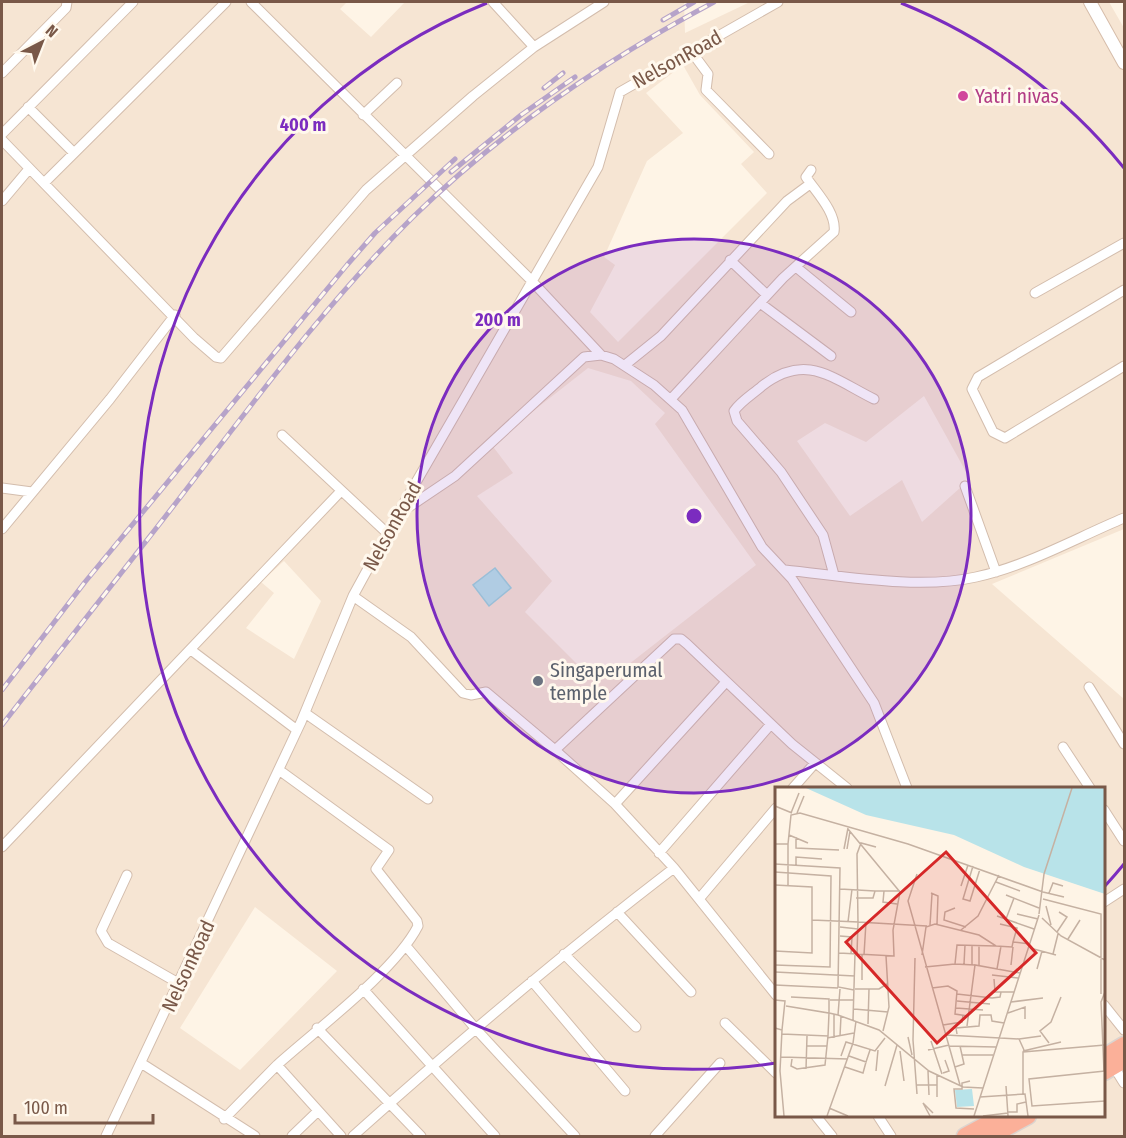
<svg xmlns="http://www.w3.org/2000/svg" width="1126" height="1138" viewBox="0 0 1126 1138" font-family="'Fira Sans Condensed',sans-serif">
<rect width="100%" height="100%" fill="#fef4e6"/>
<path fill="#f6e5d3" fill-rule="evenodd" d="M2 2H347L340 9 371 37 405 2H684L685 33 750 2H1109L1124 28V529L992 584 1124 699V1136H2ZM683 65 700 95 754 152 741 164 767 193 618 342 590 312 615 265 604 257 647 161 683 133 646 93ZM588 368 631 381 665 413 655 424 756 565 615 675 608 668 592 679 525 612 552 581 477 496 513 473 491 444ZM924 396 970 479 922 522 902 480 850 516 797 441 825 423 866 442ZM284 561 321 601 294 659 246 628 274 593 261 582ZM776 788H1104V1116H776ZM255 907 337 971 240 1070 180 1028Z"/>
<path fill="#b8e3e9" stroke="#9ed3db" stroke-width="1.5" d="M495 568 511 588 489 606 473 585Z"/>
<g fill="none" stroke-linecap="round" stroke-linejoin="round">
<g stroke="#d3bdad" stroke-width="11">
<path id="street" d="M251 2 529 278 601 355
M493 2 534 47
M691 51 708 74 706 90 769 154
M2 73 66 8 67 2
M28 107 74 153
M363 115 397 83
M2 134 133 2
M2 140 194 338 216 357 221 358 366 190 473 96 534 47 604 2
M44 183 226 2
M2 201 29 169
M730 260 767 295
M796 267 851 312
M1124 290 978 377 972 389 993 432 1005 438 1124 366
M1035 293 1124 243
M760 303 831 356
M625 365 661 336 787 201 810 184
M671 399 783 278 834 232C837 213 816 192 806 177L811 170
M282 435 387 533
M965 486 996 572
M2 488 32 492
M400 510 409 507 455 476 584 357 601 355 614 359 654 385 682 410 762 547 792 579 874 703 907 788
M2 529 110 399 175 315
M785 570C843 576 919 590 976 577 1027 566 1076 538 1124 518
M834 575 823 535 781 472 737 421 734 411C741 401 753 394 762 386 806 352 832 378 874 399
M353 596 411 637 463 693 471 695 486 692 555 750
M191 650 297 730
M1089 687 1124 744
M305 713 428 799
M1063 747 1090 788
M279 770 389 850 376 869 417 921 418 926C395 971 317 1029 277 1065L341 1136
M793 788 815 763
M615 804 726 682
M1104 810 1124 841
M2 847 341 491
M659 853 771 724
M674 868 615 804 555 750 674 639H681L687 644 792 744 847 788
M127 875 101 931 108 943 180 984
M699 899 776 808
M1104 902 1124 889
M617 912 691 992
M406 946 475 1028 575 1136
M564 954 636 1027
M532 981 625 1091
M363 989 495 1136
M1104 1005 1124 1030
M725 1023 776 1073
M317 1028 421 1136
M141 1063 255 1136
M1114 1067 1124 1083
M816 1116 832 1136
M878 1116 891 1136
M224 1119 277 1065
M106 1136 301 722 353 596 400 510 598 167 620 92 778 2
M292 1136 318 1111
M353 1136C457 1043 563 953 674 868L776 995
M655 1136 720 1063"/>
</g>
<g stroke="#d6bdaa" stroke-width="14">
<path id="secondary" d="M1090 2 1124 63"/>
</g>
<g stroke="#dcd4cf" stroke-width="19">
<path id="highway" d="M1104 1057 1124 1045
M1104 1072 1124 1060
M965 1136 1002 1116
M991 1136 1028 1116"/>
</g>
<use href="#street" stroke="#fff" stroke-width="9"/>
<use href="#secondary" stroke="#fff" stroke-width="12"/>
<use href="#highway" stroke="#fbb099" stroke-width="16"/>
<g stroke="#b6a3c9" stroke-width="5">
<path id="rail" d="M663 20 694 2
M544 88 563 73
M451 172 521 115 575 77
M2 690 85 582 347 265 375 233 455 159
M2 725C65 644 129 564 192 482 262 391 332 297 413 217 501 131 607 59 714 2"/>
</g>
<use href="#rail" stroke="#fff8ed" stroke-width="3" stroke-dasharray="9" stroke-linecap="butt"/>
</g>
<circle cx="694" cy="516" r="277" fill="#7b2cbf" fill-opacity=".12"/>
<g fill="none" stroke="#7b2cbf" stroke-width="3">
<circle cx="694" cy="516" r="277"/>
<path d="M1124 864A553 553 0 0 1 1105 886M776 1063A553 553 0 0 1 487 3M901 3A553 553 0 0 1 1124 168"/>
</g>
<circle fill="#d1479c" stroke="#fff8ed" stroke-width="2" cx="963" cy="96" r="6"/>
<circle fill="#6b7280" stroke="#fff8ed" stroke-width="2" cx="538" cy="681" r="6"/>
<g text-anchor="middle" stroke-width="6" stroke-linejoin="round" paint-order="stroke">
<g font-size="20" fill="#795848" stroke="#fff8ed">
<text transform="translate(677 59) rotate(-29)" y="7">NelsonRoad</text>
<text transform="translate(392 526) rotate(-61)" y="7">NelsonRoad</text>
<text transform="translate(188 966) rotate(-65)" y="7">NelsonRoad</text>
</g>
<g font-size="20" fill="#b23c85" stroke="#fff8ed" text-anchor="start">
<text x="975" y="103">Yatri nivas</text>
</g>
<g font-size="20" fill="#5b616d" stroke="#fff8ed" text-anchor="start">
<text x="550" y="677">Singaperumal<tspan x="550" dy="23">temple</tspan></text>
</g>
</g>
<g transform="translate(775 787)">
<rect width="330" height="330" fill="#fef4e6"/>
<path d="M31 1H330V107L249 80 179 48 91 28ZM197 302 199 319 182 320 180 303Z" fill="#b8e3e9"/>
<path fill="none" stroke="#c5b1a2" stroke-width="1.5" d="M0 19 17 26M16 26 24 6M22 26 29 9M14 48 33 56M21 50V61L64 63M0 57H13L16 28 25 26 133 57 268 105M101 60 86 56 82 67 83 135 152 139M69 62 73 41M72 62 75 44M0 77 65 81 63 200 79 203M21 78V70L47 72M198 79 188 112 195 114 205 82M0 85 56 89 55 180 0 178M142 87 133 114 185 298M221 95 245 104M0 98 37 100V166L0 164M13 99V57M186 99 193 78M65 102 100 104M109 104 108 115 122 117M268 105 289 110M156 106 163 109 162 137M274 106 278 96 288 99M231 108 264 121M81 111H98L100 104H125M268 112 326 127V207M271 119 276 138M180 121 170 125 169 133 191 140M242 127 263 132M264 127 269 87 297 1M222 129 259 142M267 131 286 149 330 173M231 132 239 111M37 133 83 135 82 167M73 135 77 102M225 137 242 141 238 155M155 138 157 107M65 140 83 142M186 143 203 129 224 88M282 145 292 130 284 125M65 149 77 150 76 167M293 152 305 133M197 158V178M204 158V179M255 161 281 168M64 166 119 169 118 143 125 105 73 42M278 167 283 147M89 168 91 135M147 168 151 140 160 137 204 148 221 159 237 160 238 155 255 157M140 171 138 253 142 307M189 177 190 158M200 178 180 177 182 158 221 159M236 178 238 160M150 180 180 177M222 182 226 159M262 182 267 164M0 185 80 189M217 188 243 191M219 192 220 205H226M87 193V168M0 198 63 201M157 201 173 199 182 204 180 227 193 229M80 202H104L112 197M182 207 217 211 225 210 226 205H239M0 213 10 214 7 243M55 213H79M182 214 215 217M236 215 268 211M11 219 54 226V212L16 210M181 221 208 223M79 222 113 225M233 226 250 220V232M59 227V251M63 228 65 202M78 233 80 167M93 237 94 202M168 238 187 235 188 228M192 239 200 178 245 186M0 241 7 243 5 284 9 329M108 244 114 220 111 169M7 247 53 249 54 226 63 228 104 243 154 284 188 300 208 301M182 247 181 241 204 239 205 228H216L217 234 229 236M171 248 244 252 249 263M65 249 66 229M133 250 137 268M52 251 79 246M244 252 266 249M156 254 167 287M274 256 265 244 276 235 286 210M31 259H52M174 259 221 260M153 263 174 258M125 264 129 294M248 264 286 255M187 268H218M66 269 71 255 100 264 110 251M74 269 91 275 95 263M6 270 73 272M17 272 16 279 22 282 50 278 53 249M70 280 88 286 91 275M180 280 189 277 185 259M31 282 32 249M101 284 103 263M153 284 154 308M329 284 326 215 330 205M330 284 254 292 257 319 330 314M168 286 174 284 170 273M162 288V310M195 294 187 296V302H179L181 321 199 322M142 298H162M110 299 122 258M231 299 233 329M248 307V265L330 258M205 310 250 307 253 329M54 321 73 329M233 325H242V317L251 315M52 329 78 256 81 234M155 329 148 316 158 326M199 329 264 128M208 329 233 326"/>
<path fill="#d62828" fill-opacity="0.15" stroke="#d62828" stroke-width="3" d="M171 65 261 166 162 256 71 155Z"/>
<rect width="330" height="330" fill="none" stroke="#795848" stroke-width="3"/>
</g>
<circle cx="694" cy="516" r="9" fill="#7b2cbf" stroke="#fff8ed" stroke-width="3"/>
<g font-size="18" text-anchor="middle" font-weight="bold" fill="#7b2cbf" stroke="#fff8ed" stroke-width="6" stroke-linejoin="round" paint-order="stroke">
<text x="303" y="131">400 m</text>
<text x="498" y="326">200 m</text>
</g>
<rect width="1126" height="1138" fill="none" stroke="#795848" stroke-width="6"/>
<g transform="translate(42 42) rotate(42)" stroke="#fff8ed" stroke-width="4.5" paint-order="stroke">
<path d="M0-4.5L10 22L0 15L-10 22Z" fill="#795848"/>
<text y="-9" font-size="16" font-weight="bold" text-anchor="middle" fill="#795848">N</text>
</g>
<path d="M15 1114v9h138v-9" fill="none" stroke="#795848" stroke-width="3"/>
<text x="24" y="1114" font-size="18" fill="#795848" stroke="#fff8ed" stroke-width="4.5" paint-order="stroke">100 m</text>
</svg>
